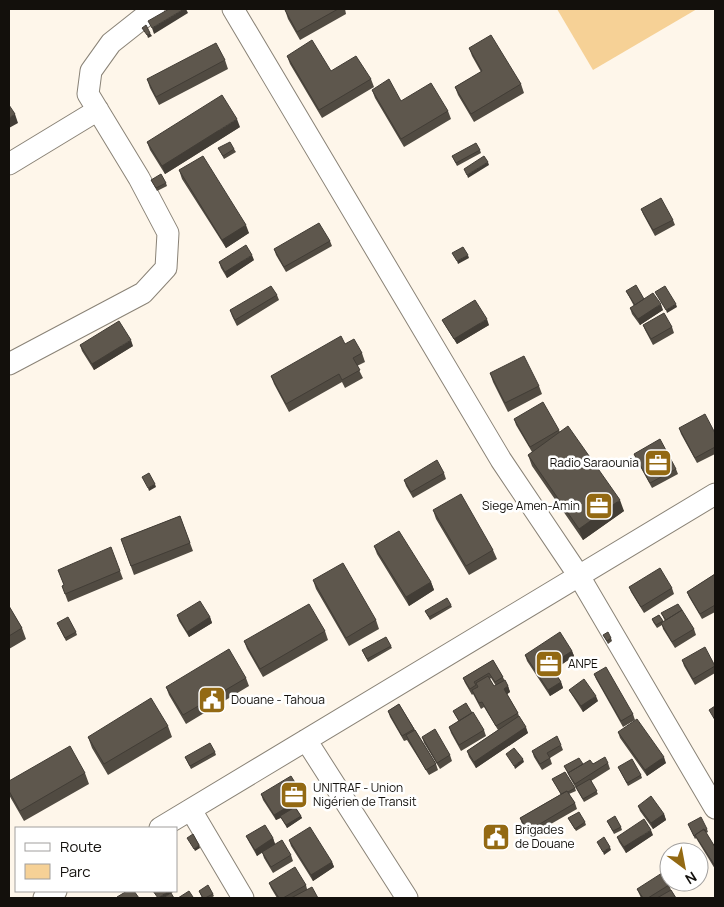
<svg xmlns="http://www.w3.org/2000/svg" width="724" height="907" viewBox="0 0 724 907" font-family="Manrope,sans-serif">
<rect width="100%" height="100%" fill="#fef6ea"/>
<path fill="#f6d196" d="M557 9H697L593 70Z"/>
<g fill="none" stroke-linecap="round" stroke-linejoin="round">
<g stroke="#8a8377" stroke-width="23">
<path id="minor" d="M233 9 501 460 579 576 715 808
M9 164 98 110
M9 364 143 293 166 268 168 233 139 178 88 94 91 71 111 43 154 9
M306 740 407 898
M191 810 243 898
M160 828 715 494
M44 898 56 891"/>
</g>
<use href="#minor" stroke="#fff" stroke-width="21"/>
</g>
<path fill="#514b42" fill-rule="evenodd" d="M288 9H345L346 14 300 40 288 19 285 10Z
M469 48 521 84 524 93 474 122 458 95 455 87 481 72 472 56Z
M287 56 331 71 371 79 374 87 322 118 290 64Z
M225 60 228 69 159 105 150 88 147 79Z
M372 90 401 101 448 111 451 119 404 147 375 98Z
M240 127 165 174 150 150 147 142Z
M218 148 234 149 236 152 224 159Z
M480 150 481 153 457 166 452 156Z
M179 170 249 233 226 248 182 179Z
M151 180 166 183 167 186 157 191Z
M641 209 673 220 675 225 655 236 643 214Z
M330 241 332 246 286 272 276 255 274 249Z
M254 260 227 278 221 268 219 262Z
M626 291 644 299 663 310 640 325 632 314 630 308 634 306Z
M277 295 279 300 237 326 232 316 230 310Z
M442 320 489 325 457 344 445 325Z
M643 325 672 327 674 333 653 345 645 330Z
M345 344 362 353 365 362 357 366 363 378 345 388 342 382 289 412 274 384 271 376Z
M80 345 133 346 94 370 82 351Z
M490 373 539 386 542 394 508 412 493 382Z
M514 419 559 430 560 432 624 511 583 540 532 466 528 455 532 452 516 425Z
M679 428 715 433V454L697 463 681 434Z
M634 454 676 469 678 474 652 488 636 459Z
M444 473 446 479 413 498 406 486 404 480Z
M433 510 493 550 497 559 469 575 436 519Z
M180 516 193 551 134 575 121 539Z
M374 546 431 582 434 590 409 606 377 554Z
M58 570 120 571 123 579 68 602 62 586 64 585Z
M715 574V612L702 619 689 597 687 592Z
M313 580 376 620 379 629 349 646 316 589Z
M629 587 672 588 674 594 644 613 631 592Z
M451 605 452 607 430 620 425 611Z
M9 606 22 628 26 639 9 649Z
M661 613 694 629 696 635 675 648 663 629 662 625 657 628 653 622 652 619 659 615 663 622 665 621Z
M177 615 210 617 212 623 189 637 179 621Z
M57 623 76 632 77 635 66 641Z
M325 631 328 640 263 677 247 649 244 641Z
M603 635 611 638 612 641 608 644Z
M391 646 392 648 368 662 362 650Z
M572 651 574 656 554 670 561 682 563 688 550 696 527 661 525 655Z
M493 660 508 686 510 692 507 694 518 713 520 719 528 733 476 768 469 757 467 751 498 730 484 707 481 709 473 694 472 695 465 683 463 678ZM491 678 496 686H494L490 679Z
M682 660 715 665V673L695 685 684 666Z
M594 674 633 714 635 720 623 727 596 679Z
M246 678 249 686 186 724 169 695 166 687Z
M569 690 598 701 583 712 572 695Z
M399 704 436 764 438 770 429 775 407 740 404 741 390 717 388 711Z
M453 711 484 730 486 736 461 751 451 733 449 727 459 721Z
M168 726 172 737 108 775 92 748 88 737Z
M618 732 666 763 647 776 620 738Z
M422 737 450 755 452 761 440 769 424 743Z
M561 745 563 750 550 758 552 764 542 770 534 757 532 751Z
M215 752 216 755 191 769 185 757Z
M608 763 610 769 591 781 598 794 584 802 570 778 564 766 583 764Z
M618 767 641 775 642 778 628 786Z
M85 773 89 784 24 821 9 795V781Z
M552 779 575 788 576 791 569 794 575 803 577 809 530 836 522 824 520 818 561 794Z
M261 794 304 797 306 802 296 808 302 818 287 828 281 818 276 820 263 800Z
M638 806 664 814 666 820 653 829 640 811Z
M568 818 585 822 586 825 576 831Z
M607 821 621 827 622 830 614 834Z
M688 824 707 829 708 832 706 833 715 847V869L696 838 695 839Z
M653 835 626 853 619 842 617 837Z
M246 836 273 838 275 844 291 855 293 861 273 873 264 858 262 852 257 856 249 842Z
M289 840 332 862 334 867 313 881 291 846Z
M269 883 306 885 307 889 318 898H277L271 888Z
M669 885 671 890 676 898H641L637 889Z
M199 891 213 894 214 896 211 898H202Z"/>
<path fill="#423d36" d="M184 9H186L188 13 154 34 152 28Z
M150 33 152 36 148 38 147 35Z
M15 114 18 123 9 128V118Z
M237 119 240 127 165 174 162 166Z
M488 162 489 165 468 178 467 175Z
M246 225 249 233 226 248 222 240Z
M252 255 254 260 227 278 225 272Z
M468 255 469 258 458 264 457 261Z
M661 304 663 310 640 325 638 319Z
M676 304 677 307 667 313 666 310Z
M487 319 489 325 457 344 454 339Z
M131 340 133 346 94 370 92 364Z
M155 484 156 487 149 491 148 488Z
M620 500 624 511 583 540 579 529Z
M431 582 434 590 409 606 406 597Z
M210 617 212 623 189 637 187 632Z
M572 651 574 656 552 671 550 665Z
M561 682 563 688 550 696 548 690Z
M508 686 510 692 506 695 504 689Z
M596 696 598 701 583 712 581 706Z
M526 727 528 733 476 768 474 762Z
M664 757 666 763 647 776 645 770Z
M523 759 524 762 515 769 514 766Z
M304 797 306 802 276 820 274 815Z
M664 814 666 820 653 829 651 823Z
M301 816 302 818 287 828 286 825Z
M651 830 653 835 626 853 624 847Z
M273 838 275 844 257 856 255 850Z
M199 845 200 848 195 851 194 849Z
M610 847 611 850 604 855 603 852Z
M332 862 334 867 313 881 311 875Z
M169 891H173V892L163 898H158Z"/>
<path fill="#5e574d" stroke="#423d36" d="M169 9H184L152 28 148 21Z
M288 9H338L297 32 285 10Z
M146 25 150 33 147 35 142 28Z
M491 35 521 84 471 114 455 87 482 71 469 48Z
M312 40 331 71 356 56 371 79 319 110 287 56Z
M216 43 225 60 156 97 147 79Z
M389 79 401 101 431 83 448 111 401 139 372 90Z
M222 95 237 119 162 166 147 142Z
M9 105 15 114 9 118Z
M230 142 234 149 223 156 218 148Z
M476 143 480 150 456 163 452 156Z
M203 156 246 225 222 240 179 170Z
M484 156 488 162 467 175 464 169Z
M161 174 166 183 156 188 151 180Z
M661 198 673 220 653 230 641 209Z
M319 223 330 241 284 267 274 249Z
M246 245 252 255 225 272 219 262Z
M463 247 468 255 457 261 452 253Z
M636 285 644 299 635 305 626 291Z
M271 286 277 295 235 320 230 310Z
M665 286 676 304 666 310 655 292Z
M653 293 661 304 638 319 630 308Z
M475 300 487 319 454 339 442 320Z
M664 313 672 327 651 339 643 325Z
M119 321 131 340 92 364 80 345Z
M341 336 345 344 354 339 362 353 353 358 360 370 342 380 339 374 286 404 271 376Z
M524 356 539 386 505 403 490 373Z
M543 402 559 430 530 447 514 419Z
M705 414 715 433V447L695 458 679 428Z
M568 426 620 500 579 529 528 455Z
M660 439 676 469 650 483 634 454Z
M437 460 444 473 411 492 404 480Z
M149 473 155 484 148 488 142 477Z
M461 494 493 550 466 566 433 510Z
M180 516 190 543 131 566 121 539Z
M399 531 431 582 406 597 374 546Z
M111 547 120 571 65 594 62 586 64 585 58 570Z
M343 563 376 620 346 638 313 580Z
M660 568 672 588 641 607 629 587Z
M715 574V605L700 614 687 592Z
M447 598 451 605 429 617 425 611Z
M200 601 210 617 187 632 177 615Z
M309 604 325 631 260 669 244 641Z
M678 604 682 610 666 620 661 613Z
M9 606 22 628 9 636Z
M682 610 694 629 672 642 661 623Z
M659 615 663 621 656 625 652 619Z
M68 617 76 632 65 638 57 623Z
M560 632 572 651 550 665 561 682 548 690 525 655Z
M608 632 611 638 607 641 603 635Z
M386 637 391 646 367 659 362 650Z
M705 647 715 666 693 679 682 660Z
M229 649 246 678 183 715 166 687Z
M493 660 503 677 495 682 489 673 474 682 476 685 470 689 463 678Z
M606 667 633 714 621 721 594 674Z
M488 676 494 686 505 680 508 686 504 689 518 713 496 726 482 702 479 703 472 690 478 687 476 683Z
M584 679 596 696 581 706 569 690Z
M151 698 168 726 104 764 88 737Z
M466 703 472 713 459 721 453 711Z
M399 704 414 729 402 736 388 711Z
M715 706V720L709 710Z
M473 712 484 730 459 745 449 727Z
M519 716 526 727 474 762 467 751Z
M637 719 664 757 645 770 618 732Z
M435 729 450 755 437 763 422 737Z
M415 730 436 764 426 770 406 735Z
M557 736 561 745 547 753 550 758 540 764 532 751Z
M210 743 215 752 190 766 185 757Z
M70 746 85 773 20 811 9 791V781Z
M514 748 523 759 514 766 506 754Z
M605 757 608 763 575 784 568 773 590 760 593 764Z
M579 758 583 764 568 773 569 774 564 766Z
M632 759 641 775 627 783 618 767Z
M565 772 575 788 568 792 567 791 561 794 552 779Z
M291 776 304 797 274 815 261 794Z
M590 779 597 791 583 799 576 787Z
M567 791 575 803 528 831 520 818Z
M651 796 664 814 651 823 638 806Z
M295 807 301 816 286 825 280 816Z
M579 812 585 822 575 829 568 818Z
M615 816 621 827 613 831 607 821Z
M701 817 707 829 704 831V829L695 835V836H694L688 824Z
M644 819 651 830 624 847 617 837Z
M265 825 273 838 255 850 246 836Z
M310 827 332 862 311 875 289 840Z
M704 829 715 847V866L695 835Z
M193 834 199 845 194 849 187 838Z
M604 837 610 847 603 852 597 842Z
M282 840 291 855 271 867 262 852Z
M295 867 306 885 283 898H279L269 883Z
M662 873 669 885 648 898H643L637 889Z
M208 885 213 894 205 898H203L199 891Z
M312 887 318 898H291Z
M671 890 676 898H657Z
M127 891H134L139 898H118L117 897Z
M153 891H169L158 898Z
M189 891 193 897 191 898H178Z
M171 893 174 898H163Z"/>
<defs>
<g id="office-square" transform="scale(1.4375)"><rect x="-9" y="-9" width="18" height="18" rx="4" fill="#936913" stroke="#fff"/><path d="M-6-3h4V-5.5h4V-3h4V5H-6ZM-1-4.5V-3h2v-1.5ZM-6 0V1H6V0Z" fill="#fff"/></g>
<g id="civic-square" transform="scale(1.4375)"><rect x="-9" y="-9" width="18" height="18" rx="4" fill="#936913" stroke="#fff"/><path d="M-.6-6.5H3V-4.5H.6V-3L4-1V1h2V6H-6V1h2V-1L-.6-3ZM-1.2 2.5V6h2.4V2.5Z" fill="#fff"/></g>
</defs>
<g fill-rule="evenodd">
<use href="#office-square" x="658" y="463"/>
<use href="#office-square" x="599" y="506"/>
<use href="#office-square" x="549" y="664"/>
<use href="#civic-square" x="212" y="700"/>
<use href="#office-square" x="294" y="795"/>
<use href="#civic-square" x="496" y="837"/>
</g>
<g text-anchor="middle" stroke-width="5" stroke-linejoin="round" paint-order="stroke">
<g font-size="12" fill="#13100c" stroke="#fff" text-anchor="start">
<text x="639" y="467" text-anchor="end">Radio Saraounia</text>
<text x="580" y="510" text-anchor="end">Siege Amen-Amin</text>
<text x="568" y="668">ANPE</text>
<text x="231" y="704">Douane - Tahoua</text>
<text x="313" y="792">UNITRAF - Union<tspan x="313" dy="14">Nigérien de Transit</tspan></text>
<text x="515" y="834">Brigades<tspan x="515" dy="14">de Douane</tspan></text>
</g>
</g>
<rect width="724" height="907" fill="none" stroke="#13100c" stroke-width="20"/>
<rect x="15" y="827" width="162" height="65" fill="#ffffff" stroke="#a19f9e"/>
<rect x="25" y="843" width="25" height="8" fill="#ffffff" stroke="#a19f9e"/>
<text x="60" y="852" font-size="15" fill="#13100c">Route</text>
<rect x="25" y="864" width="25" height="15" fill="#f6d196" stroke="#a19f9e"/>
<text x="60" y="877" font-size="15" fill="#13100c">Parc</text>
<g transform="translate(684 867) rotate(148)"><circle r="24" fill="#ffffff" stroke="#a19f9e"/>
<path d="M0-4L9 19L0 12L-9 19Z" fill="#936913"/>
<text y="-8" font-size="14" font-weight="bold" text-anchor="middle" fill="#13100c">N</text>
</g>
</svg>
